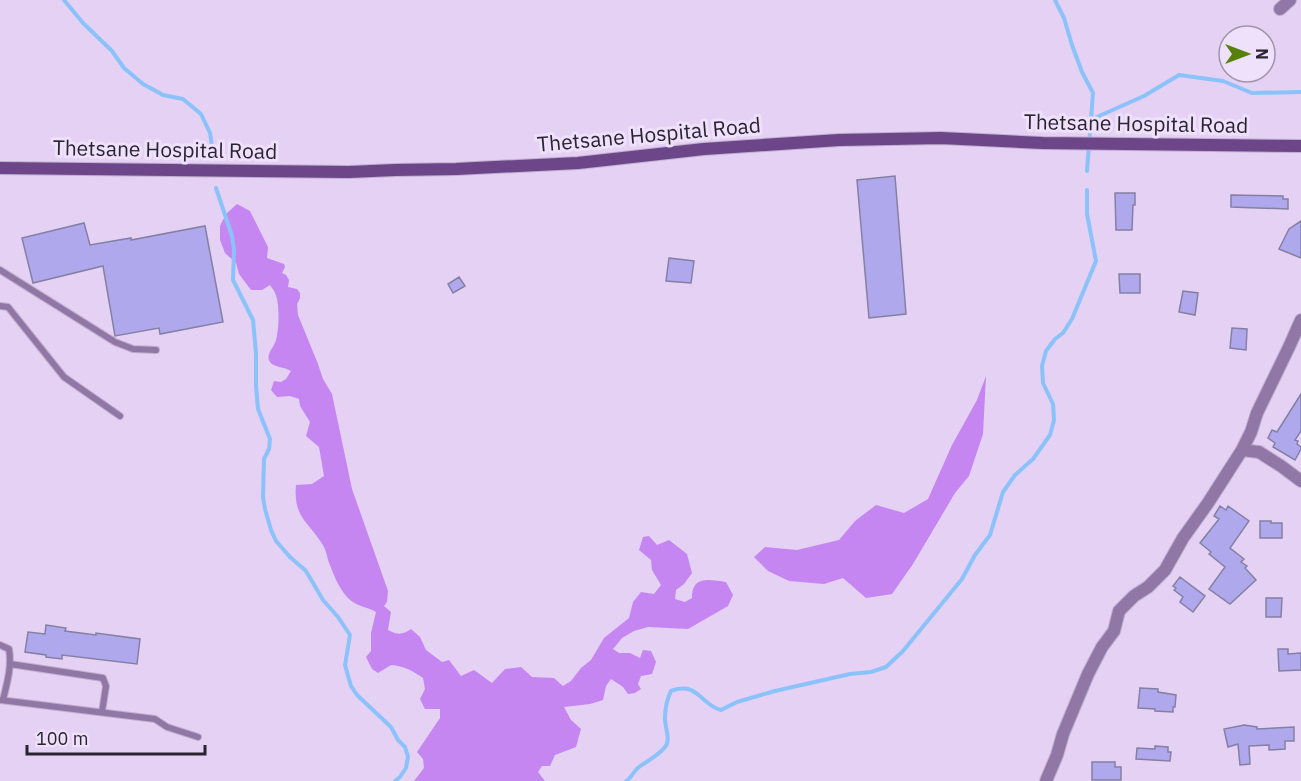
<svg xmlns="http://www.w3.org/2000/svg" width="1301" height="781" viewBox="0 0 1301 781" font-family="'IBM Plex Sans',sans-serif">
<rect width="100%" height="100%" fill="#e4d1f4"/>
<path fill="#c586f2" d="M237 204 250 211 268 247 267 258 284 264 285 267 282 273 286 275 289 280 288 287 297 289 300 293V298L297 304 298 315 318 364 323 379 332 394 352 489 388 591 387 602 384 606 391 612 388 630C397 635 403 635 411 629L420 637 426 650 442 662 449 660 461 676 474 670 492 683 505 669 521 667 532 677 554 678 563 686 571 681 581 668 591 660 604 638 629 618 633 602 641 592 654 594 661 585 652 570 651 560 639 550 643 537 649 536 657 545 669 540 687 554 692 573 684 584 676 590 675 599 685 602 692 598C692 575 710 580 726 582L733 595 728 606 688 629 648 627 634 631 622 638 613 649 619 653H630L640 658 643 650 651 651 656 662 652 674 641 676 638 684 641 689 635 693 628 694 623 687 611 679 606 686 603 700 590 704 564 707 571 720 581 729 576 747 555 755 550 766H542L538 772 545 781H414L424 768 423 759 417 752 440 718V709H425L420 699 425 689 423 678C413 671 404 666 391 665L378 673 372 669 366 657 371 651V633L376 612C366 606 356 607 347 597 338 587 333 573 328 560 327 556 326 551 324 547 310 522 293 519 296 485L312 484 324 476 319 447 306 436 310 422 300 406 299 399 290 396 277 397 271 390 274 381 281 382 286 379 291 371C285 367 273 367 270 362 265 354 274 348 276 340 279 330 280 302 275 293 274 290 271 287 270 285L262 290H251L239 274 236 263 225 253 220 240V226L226 214Z
M986 376 983 434 969 476 955 493 913 564 892 594 866 598 843 578 824 584 789 581 768 571 754 557 765 547 797 550 839 540 855 521 876 505 904 513 928 499 952 445 977 400Z"/>
<g fill="none" stroke-linecap="round" stroke-linejoin="round">
<path stroke="#8cc2fa" stroke-width="4" d="M64 0 83 23 112 51 124 68 143 84 163 95 183 99 201 114 210 133 213 152
M1055 0 1064 18 1072 45 1082 72 1093 93 1087 171
M1090 120 1144 96 1179 75 1223 81 1252 93 1301 92
M216 188 232 236 234 249 233 280 253 320 256 353V386L258 409 270 439 269 449 264 459 263 497 265 509 271 530 276 541 290 557 306 571 323 600 338 617 350 635 345 665 351 686 357 695 391 727 398 740 405 747 408 757 406 768 400 777 395 781
M626 781C632 778 633 771 639 767 647 761 658 756 665 747 671 740 665 728 665 719 665 709 666 701 671 691 699 681 700 705 721 710L737 702 775 691 850 674 871 672 886 667 903 651 962 579 975 555 990 535 1003 492 1015 475 1033 459 1050 435 1054 420 1053 404 1043 383 1042 366 1046 351 1055 339 1063 333 1072 319 1096 261 1087 214V190"/>
</g>
<path fill="#b0a8ed" stroke="#8480a3" stroke-width="1.5" d="M895 176 906 314 869 318 857 180Z
M1115 193H1135V205H1133L1132 230H1116Z
M1231 195 1283 196V199H1288V209L1231 207Z
M1301 221V258L1279 249 1289 229Z
M84 223 90 245 131 238V240L205 226 223 322 160 334 159 328 115 336 103 266 33 283 22 238Z
M669 258 694 261 691 283 666 281Z
M1119 274H1140V293H1120Z
M459 277 465 286 453 293 448 284Z
M1183 291 1198 293 1195 315 1179 312Z
M1232 328 1247 329 1246 350 1230 348Z
M1301 394V431L1295 440 1298 441 1297 444 1301 447V449L1295 460 1273 447 1275 443 1268 438 1272 430 1277 432Z
M1220 506 1226 510 1228 506 1249 521 1230 548 1244 559 1241 562 1247 566 1245 568 1256 580 1230 604 1209 589 1225 567 1209 554 1211 552 1200 543 1219 519 1214 516Z
M1260 521H1271V523H1282V538H1260Z
M1180 577 1205 596 1193 612 1180 602 1183 597 1174 590 1176 588 1173 586Z
M1266 598H1282L1281 617H1266Z
M46 625 66 628 65 631 96 635V633L140 639 137 664 62 655V659L46 657V655L25 652 28 632 45 634Z
M1278 649H1288V654L1301 653V670L1279 671Z
M1140 688 1158 689V692L1176 695 1175 707H1173V712L1155 711V709L1138 708Z
M1244 725 1257 727V729L1294 727V741H1285V749L1269 750V745L1249 746 1250 764 1240 765 1238 744 1228 747 1224 729Z
M1155 746 1168 747V752H1171L1170 761 1136 759 1137 748 1155 749Z
M1092 762H1115V767H1121V780H1092Z"/>
<g fill="none" stroke-linecap="round" stroke-linejoin="round">
<g stroke="#bfaecd" stroke-width="8">
<path id="lane" d="M0 270 115 342 133 349 156 350
M0 306 8 307 64 377 120 416
M0 645 9 649C12 667 7 683 3 700
M10 664 103 678 106 686 102 712
M0 700 155 719 167 727 198 737"/>
</g>
<g stroke="#bfaecd" stroke-width="14">
<path id="street" d="M1280 9 1290 0
M1242 450 1259 452 1281 466 1301 481
M1046 781 1057 755 1063 734 1088 674 1102 647 1114 631 1119 611 1134 596 1148 587 1165 570 1183 538 1208 503 1242 450 1251 432 1257 413 1289 347 1301 320"/>
</g>
<g stroke="#bfaecd" stroke-width="14">
<path id="secondary" d="M0 168 349 172 395 170 456 169 578 163 704 149 839 140 941 138 1043 143 1301 146"/>
</g>
<use href="#lane" stroke="#9077a5" stroke-width="6"/>
<use href="#street" stroke="#9077a5" stroke-width="12"/>
<use href="#secondary" stroke="#6d4689" stroke-width="12"/>
</g>
<g text-anchor="middle" stroke-width="6" stroke-linejoin="round" paint-order="stroke">
<g font-size="21" fill="#2a2330" stroke="#efe0fc">
<text transform="translate(1136 124) rotate(1)" y="7">Thetsane Hospital Road</text>
<text transform="translate(649 135) rotate(-5)" y="7">Thetsane Hospital Road</text>
<text transform="translate(165 150) rotate(1)" y="7">Thetsane Hospital Road</text>
</g>
</g>
<g transform="translate(1247 54) rotate(90)"><circle r="28" fill="#efe0fc" stroke="#a094aa" stroke-width="1.5"/>
<path d="M0-4.5L10 22L0 15L-10 22Z" fill="#568109"/>
<text y="-9" font-size="16" font-weight="bold" text-anchor="middle" fill="#2a2330">N</text>
</g>
<path d="M27 745v9h178v-9" fill="none" stroke="#2a2330" stroke-width="3"/>
<text x="36" y="745" font-size="18" fill="#2a2330" stroke="#efe0fc" stroke-width="4.5" paint-order="stroke">100 m</text>
</svg>
